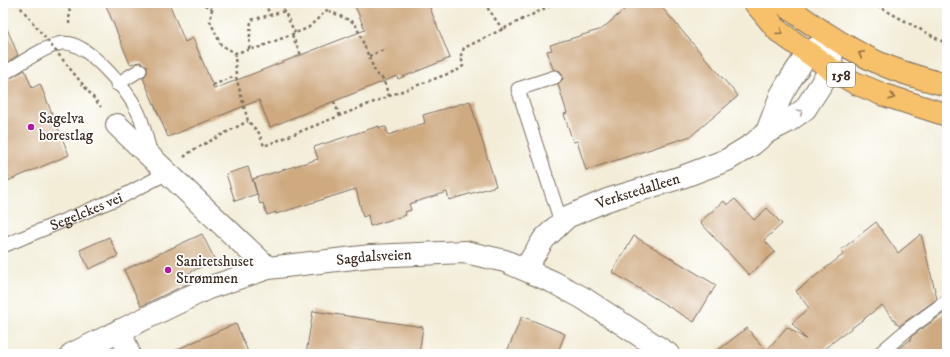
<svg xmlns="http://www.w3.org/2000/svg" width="950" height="357" viewBox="0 0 950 357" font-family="'IM FELL DW Pica',serif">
<rect width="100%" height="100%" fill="#fff"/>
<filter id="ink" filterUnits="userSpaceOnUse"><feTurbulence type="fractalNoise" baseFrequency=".025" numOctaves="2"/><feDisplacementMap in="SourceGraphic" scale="8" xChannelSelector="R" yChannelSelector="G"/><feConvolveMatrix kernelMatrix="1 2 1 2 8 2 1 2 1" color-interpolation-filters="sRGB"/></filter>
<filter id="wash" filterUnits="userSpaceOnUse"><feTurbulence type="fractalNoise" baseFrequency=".012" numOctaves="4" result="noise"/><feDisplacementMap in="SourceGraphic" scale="16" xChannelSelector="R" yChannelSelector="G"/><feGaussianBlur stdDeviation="0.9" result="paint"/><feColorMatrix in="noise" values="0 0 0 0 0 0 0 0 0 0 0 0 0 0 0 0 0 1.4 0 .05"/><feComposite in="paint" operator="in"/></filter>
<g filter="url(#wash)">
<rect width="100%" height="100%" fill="#f3edd8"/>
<g id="blocks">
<path fill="#cfaa81" d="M105 3H169L185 42 193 38 214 89 365 30 354 3H428L450 58 398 79 397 76 270 127 259 100 168 137 143 78 147 73V66L140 62 130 64Z
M632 3H658L738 96 691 136 586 170 577 141 573 142 564 114 567 113 558 84 563 79 562 74 560 71 553 69 547 51 552 50 550 45 602 29Z
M3 19 18 55 3 65Z
M25 70 32 88 40 84 69 155 3 183V82Z
M470 101 496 186 449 200 447 192 409 204 411 210 405 212 406 215 370 226 368 215 363 217 356 189 276 214V212L267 215 263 203 260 204 253 179 318 159 314 147 379 126V128L386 127 388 135 425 123 423 115Z
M248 167 257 194 235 201 226 174Z
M735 199 754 220 767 208 782 224 764 240 775 252 749 275 700 222 724 201 727 205Z
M876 222 898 253 921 234 937 299 899 326 882 305 824 349 832 354H713L747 328 766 351 787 327 806 339 792 323 809 308 796 291 844 254 841 250Z
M202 234 215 260 187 274 191 282 141 306 124 270Z
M634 236 716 285 694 322 612 272Z
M109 237 118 256 89 269 80 250Z
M313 311 423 327 419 354H306Z
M947 311V354H891L910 340 912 336Z
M522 316 565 334 557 354H506Z
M236 324 249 354H167L225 328Z"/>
</g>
</g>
<g filter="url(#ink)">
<use href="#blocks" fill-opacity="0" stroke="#7b6e5f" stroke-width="1"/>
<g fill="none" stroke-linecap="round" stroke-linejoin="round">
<g stroke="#7b6e5f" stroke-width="15">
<g id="lane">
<path d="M3 74C17 66 50 42 65 43 88 43 127 90 137 110 144 123 146 140 151 153"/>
<path d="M555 77 518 89 561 222"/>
<path d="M117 84 140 70"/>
<path id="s1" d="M3 246 123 196 167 173"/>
<path d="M879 354 907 330 947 301"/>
</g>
</g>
<g stroke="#7b6e5f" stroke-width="24">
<g id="street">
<path d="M117 125 268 268"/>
<path d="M767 132 781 95 788 83 808 53 824 43"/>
<path id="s2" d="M525 269 544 239 567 217 607 200 682 177 727 160 753 144 767 132 787 122 805 109 831 69 832 38"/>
<path d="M120 330 129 354"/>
<path id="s3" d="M72 354 208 288 268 268 371 256 465 252 505 261 553 282 583 298 668 354"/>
</g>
</g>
<g stroke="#7b6e5f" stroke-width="24">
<path id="primary" d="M755 3 778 31 831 69 855 83 884 95 947 115
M782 3C813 26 844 47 879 63 901 73 924 79 947 85"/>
</g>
<path stroke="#7b6e5f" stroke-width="2.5" stroke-dasharray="3 3" stroke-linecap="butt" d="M199 3 212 8
M213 3 210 21 221 45 235 53 260 47 308 28 327 10 325 3
M265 3 270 15
M284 3 283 8 295 33
M484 3 503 30
M872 3 947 44
M69 24 70 3
M292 35 301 55
M249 49 251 20 285 11
M235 53 236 77 248 121 259 133 264 146 389 96 383 79 376 74 355 23 327 10
M369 56 386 49
M213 85 235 76
M389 96 458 70 463 66 461 55 464 48 556 3
M334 102 340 116
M184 157 193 150 248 121"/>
<use href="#lane" stroke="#fff" stroke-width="13"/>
<use href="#street" stroke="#fff" stroke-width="22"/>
<use href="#primary" stroke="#f7c06b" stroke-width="22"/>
<path stroke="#7b6e5f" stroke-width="2.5" stroke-dasharray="3 3" stroke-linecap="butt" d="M17 3 101 107"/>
</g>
<defs><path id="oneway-chevron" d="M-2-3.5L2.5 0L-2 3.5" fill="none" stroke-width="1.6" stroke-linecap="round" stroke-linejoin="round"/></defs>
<g stroke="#906e41">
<use href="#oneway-chevron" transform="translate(780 32) rotate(41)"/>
<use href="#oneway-chevron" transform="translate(861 54) rotate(-153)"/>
<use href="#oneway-chevron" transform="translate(892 97) rotate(18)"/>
</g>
<use stroke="#a79f9a" href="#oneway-chevron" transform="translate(800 112) rotate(-39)"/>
</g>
<g fill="#b5179e" stroke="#fff" stroke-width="1.5">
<circle cx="31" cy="127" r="4"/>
<circle cx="168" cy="270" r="4"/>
</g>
<g text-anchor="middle" stroke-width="3.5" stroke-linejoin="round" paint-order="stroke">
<rect fill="#fff" stroke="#766a62" stroke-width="1" x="827" y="63" width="28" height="24" rx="3"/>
<g font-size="14" font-weight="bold" fill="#3b2a1e">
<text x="841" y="80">158</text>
</g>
<g font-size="15" fill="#3b2a1e" stroke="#fff" text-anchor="start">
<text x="39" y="123">Sagelva<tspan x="39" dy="17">borestlag</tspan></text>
<text x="176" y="266">Sanitetshuset<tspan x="176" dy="17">Strømmen</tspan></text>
</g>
<g font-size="15" fill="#3b2a1e" stroke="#fff">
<text dy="5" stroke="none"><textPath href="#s2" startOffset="143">Verkstedalleen</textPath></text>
<text dy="5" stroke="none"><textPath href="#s1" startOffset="90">Segelckes vei</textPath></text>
<text dy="5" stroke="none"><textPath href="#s3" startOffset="321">Sagdalsveien</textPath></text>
</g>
</g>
<rect width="950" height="357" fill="none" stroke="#fff" stroke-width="16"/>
</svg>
